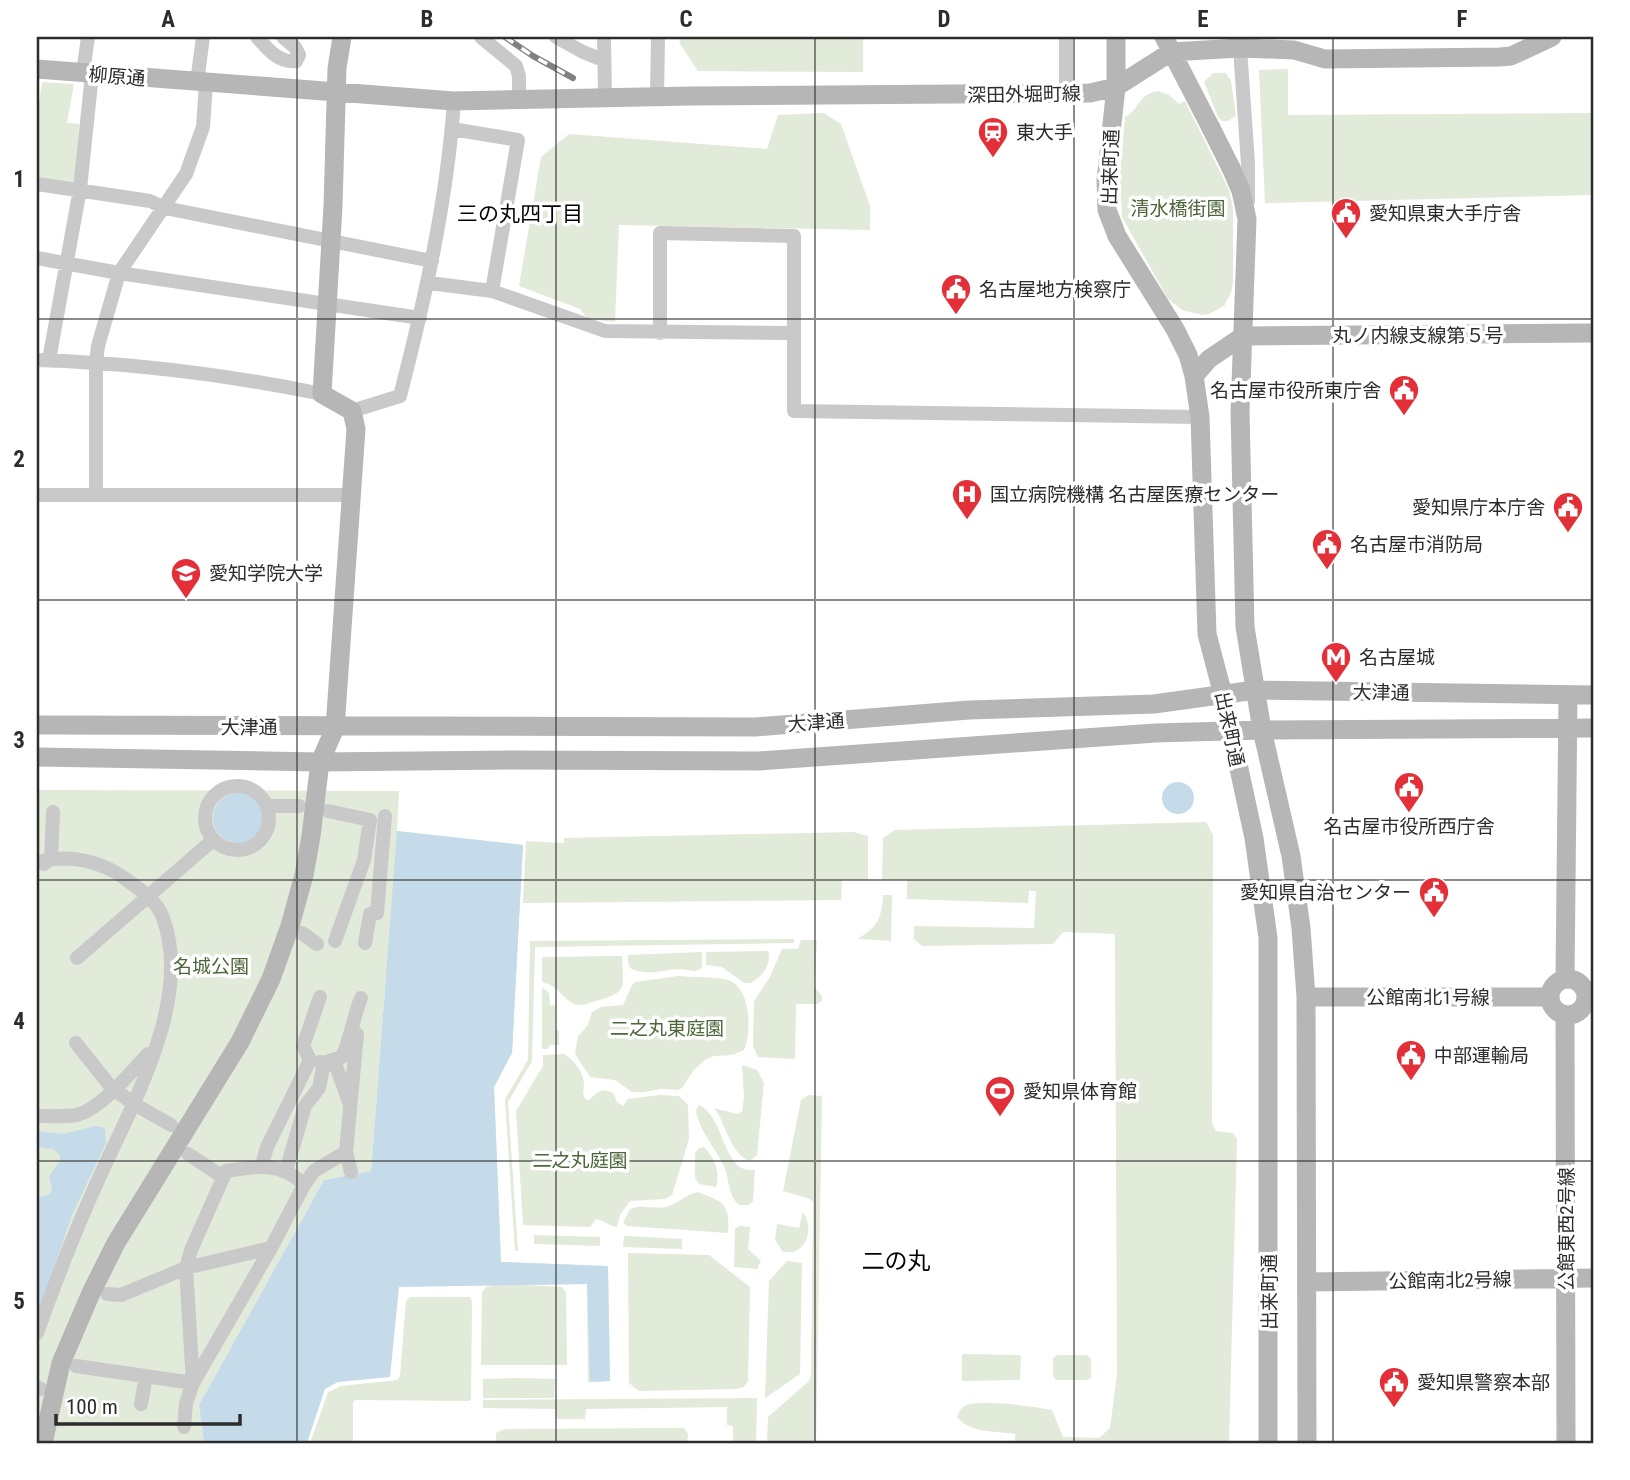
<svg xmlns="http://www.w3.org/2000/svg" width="1630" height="1480" viewBox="0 0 1630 1480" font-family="'Roboto Condensed','Noto Sans JP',sans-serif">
<rect width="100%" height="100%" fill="#fff"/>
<path fill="#e2ead9" d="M679 37H863V72L698 71 680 44Z
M1288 69V115L1593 113V195L1265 203 1259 70Z
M1213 73H1226L1231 81 1236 116 1228 121H1222L1218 117 1204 82Z
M42 82 74 84 67 123 79 124 76 183 37 178V118Z
M1158 91 1169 95 1179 104 1185 101 1229 190 1233 208V283L1231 293 1224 306 1209 314 1202 315 1182 310 1168 299 1122 217 1120 175 1125 117C1140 110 1137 94 1158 91Z
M824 113 841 124 870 206V230L619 225 615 322 588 319 580 309 519 286 541 157 569 134 767 149 778 115Z
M37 790 399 791 397 831 523 845 512 1053 494 1087 501 1262 608 1266 610 1381 588 1382 587 1284 525 1285 562 1287 566 1293 567 1365H481L482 1292 486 1287 495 1286 487 1285 386 975 371 1171 324 1180 199 1405 204 1443H37Z
M1206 822 1213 835 1212 1123 1216 1131 1233 1133 1237 1139 1229 1443H1015V1434C996 1431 969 1433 957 1417 959 1413 959 1410 963 1407 975 1397 1035 1407 1052 1410L1063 1437 1099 1438 1110 1428 1117 1374 1115 934 1063 932 1053 944 922 946 914 939V926L1034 928 1036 891H1029L1028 903 907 899V880H882L883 838 895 830Z
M854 832 868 836V880H842L841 900 523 903 526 841 564 843V838Z
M883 895H892L891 941 858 939C876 927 882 920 883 895Z
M794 939V943L535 947 532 1061 508 1102 518 1251H515L505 1099 528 1060 530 941Z
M801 940H816L817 942 814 987 822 996V1001L817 1004H796L795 1059 758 1057 753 1046 754 1001 770 977 782 949H798Z
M768 951C772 965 762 977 750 983H744L722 967 706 965V952Z
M702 952V968L696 971C690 971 684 969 678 969 662 970 646 977 630 968L628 962V955Z
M622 956C623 988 629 992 596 1001 589 1003 581 1007 574 1004 560 997 561 987 542 982V957Z
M678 976C694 978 713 976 728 980 751 987 752 1032 744 1050L732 1055 714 1056 706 1059 693 1071 682 1088 678 1090 661 1089 644 1092H632L615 1080 590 1077 575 1054 578 1036 588 1025 592 1012 601 1007 623 1005 632 985 635 982Z
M542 987 549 993 550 1005 556 1006 555 1030H559V1045H550L547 1049H542Z
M564 1054C573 1059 583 1071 584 1083 584 1091 581 1093 586 1100H589C597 1092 604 1086 614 1094L617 1102 623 1106 628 1099 659 1095 679 1096 688 1105 689 1139 672 1195 665 1199 630 1201 620 1215 617 1227C608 1226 604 1220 596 1219L590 1227 523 1225 516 1111 543 1066V1055Z
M742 1065 757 1070 764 1083 757 1155 750 1161C730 1154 726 1123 714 1108L737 1114 742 1112 744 1096Z
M809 1095 822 1096 816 1443H767L768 1417 809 1381 811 1375 813 1202 810 1199 783 1191 801 1100Z
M699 1105C723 1117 723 1162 744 1169 747 1170 751 1170 755 1170L753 1201 748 1205H739C730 1197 729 1186 727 1175 721 1152 699 1134 696 1110Z
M704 1147C714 1157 721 1173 716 1187L699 1184 695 1178V1153L699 1148Z
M698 1192C724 1202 730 1204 728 1233L627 1226 623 1223 630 1209C642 1204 654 1209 666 1207 677 1205 685 1194 698 1192Z
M803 1212C814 1227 808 1256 783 1252L775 1240 777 1224 799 1228Z
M739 1226 750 1227 748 1249 761 1261 757 1269 734 1267 735 1229Z
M534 1235 600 1237V1246L534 1244Z
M624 1236 682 1239V1249L623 1247Z
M628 1253 709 1255 750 1287 748 1381 744 1387 736 1389 639 1391 629 1383Z
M787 1261 802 1263 800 1374 765 1398 769 1281Z
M410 1297H470L472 1301 471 1399 469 1401 355 1400 353 1403V1443H310L328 1392 341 1386 397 1380 400 1376 406 1301Z
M964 1354 1019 1355 1021 1356 1020 1380 963 1381 962 1379V1355Z
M1057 1355H1087L1091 1359V1378L1087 1380H1056L1053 1376V1358Z
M519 1378 555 1379 554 1398H483V1379Z
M757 1398 756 1443H733V1426L727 1425V1407L586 1409 585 1419H556L555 1409 483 1408V1400Z
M684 1428 688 1434 687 1443H496V1433L505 1429Z"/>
<path fill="#c5dbea" d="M1162 798a16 16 0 1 1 32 0a16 16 0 1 1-32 0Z
M213 818a25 25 0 1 1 50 0a25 25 0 1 1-50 0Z
M397 831 523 845 512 1053 494 1087 501 1262 608 1266 610 1381 590 1382 587 1284 399 1287 390 1377 338 1382 325 1389 307 1443H204L199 1405 324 1180 371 1171Z
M96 1126 105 1128 106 1143 72 1215 37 1318V1198L50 1194 52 1190 49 1177 60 1160V1155L53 1149 37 1147V1131L63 1134Z"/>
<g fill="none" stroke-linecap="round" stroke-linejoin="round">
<path stroke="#c9c9c9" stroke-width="14" d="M257 37C268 49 278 63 296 61L299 55 295 47 283 37
M481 37 516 66 519 76V99
M556 37 583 52 603 60
M604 37 605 98
M1066 37V93
M1240 48 1246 135
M83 73 88 37
M197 82 203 37
M657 97 658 37
M452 129 518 140 492 291
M37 184 150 201 165 208 432 261
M1248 201V164
M37 258 119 273 420 318
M429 283 492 291 605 331 793 333
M660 333V233L794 236V411L1200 417
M37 360C132 363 229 375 322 394
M49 360 80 189 92 74
M352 411 400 396C425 299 447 201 454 101
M37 495H352
M96 495V363L98 346 119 273 186 174 203 127 206 83
M205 818a32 32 0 1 1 64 0a32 32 0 1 1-64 0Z
M268 806H299
M328 811 370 820 364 860 335 941
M37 862C68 854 101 860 127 880 141 890 157 901 163 918 194 1002 129 1109 96 1185 74 1233 55 1283 37 1333
M44 864 51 858 53 812
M302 933 317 944
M365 943 370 914 377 913 385 816
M77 958 213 840
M76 1043 111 1087 134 1104 171 1125
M320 1062 336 1066 350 1105
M37 1116C49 1116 64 1117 76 1115 99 1111 132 1071 148 1054
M346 1152 357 1034
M188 1154 223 1177
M262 1165 267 1147 310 1060 303 1046 320 997
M286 1171 305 1106 319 1088 324 1063 342 1057C351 1038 353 1018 361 998
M304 1185 314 1171 346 1152 351 1172
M107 1294 121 1295 186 1268 193 1383
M76 1366 193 1383 186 1403 184 1427
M193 1383 271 1248 186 1268 191 1250 226 1171C255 1166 282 1161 304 1185L271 1248
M37 1387 41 1389
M141 1404 146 1376"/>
<path stroke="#b6b6b6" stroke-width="19" d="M1116 37V87L1106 180 1107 210 1117 236 1175 329 1188 355 1194 376 1200 417 1207 634 1223 695 1254 838 1268 938V1443
M1164 37 1211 128
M37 69 454 101 691 96 1090 93 1116 87 1171 52 1240 48 1294 50 1325 59 1500 57 1511 56 1552 37
M1231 168 1241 191 1247 219 1240 412 1245 627 1262 730 1291 856 1301 928 1306 997 1307 1443
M1194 376 1209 359 1243 336 1593 333
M37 725 755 727 969 710 1154 704 1255 690 1593 695
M37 757 320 762 511 760 759 761 1156 733 1262 730 1593 728
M1565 979 1568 695
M1550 997a18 18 0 1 1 36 0a18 18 0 1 1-36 0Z
M1306 997H1550
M1565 1015 1566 1443
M1307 1282 1593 1278
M43 1443 61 1363 91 1293 116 1243 240 1042 271 979 290 926 304 875 311 836 320 762 335 728 356 429 352 411 322 394 333 206 337 68 342 37"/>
<g stroke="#818181" stroke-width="6">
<path id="rail" d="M505 37 533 56 573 78"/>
</g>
<use href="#rail" stroke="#fff" stroke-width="3.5" stroke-dasharray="10" stroke-linecap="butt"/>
<path stroke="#c9c9c9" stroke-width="14" d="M1246 135 1248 164"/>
<path stroke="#b6b6b6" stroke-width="19" d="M1211 128 1231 168"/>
</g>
<path fill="none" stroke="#2c2c2c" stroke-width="2" stroke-opacity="0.55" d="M297 37V1443M556 37V1443M815 37V1443M1074 37V1443M1333 37V1443M37 319H1593M37 600H1593M37 880H1593M37 1161H1593"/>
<defs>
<g id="station-pin" transform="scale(1.575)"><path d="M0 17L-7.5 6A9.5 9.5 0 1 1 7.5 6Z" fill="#e22f38" stroke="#fff"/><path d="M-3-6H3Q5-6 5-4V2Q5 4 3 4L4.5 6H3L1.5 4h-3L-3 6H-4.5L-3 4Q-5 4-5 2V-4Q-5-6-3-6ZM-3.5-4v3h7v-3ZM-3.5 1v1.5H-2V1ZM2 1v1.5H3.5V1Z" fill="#fff"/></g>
<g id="civic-pin" transform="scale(1.575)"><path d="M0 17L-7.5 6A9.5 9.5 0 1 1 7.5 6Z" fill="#e22f38" stroke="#fff"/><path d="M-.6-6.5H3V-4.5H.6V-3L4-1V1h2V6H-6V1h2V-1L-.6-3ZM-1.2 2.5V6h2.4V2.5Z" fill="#fff"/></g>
<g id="hospital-pin" transform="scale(1.575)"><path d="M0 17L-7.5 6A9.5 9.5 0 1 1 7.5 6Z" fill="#e22f38" stroke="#fff"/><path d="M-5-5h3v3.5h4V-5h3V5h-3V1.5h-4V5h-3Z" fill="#fff"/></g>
<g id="university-pin" transform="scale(1.575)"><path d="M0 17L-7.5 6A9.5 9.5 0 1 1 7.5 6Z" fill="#e22f38" stroke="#fff"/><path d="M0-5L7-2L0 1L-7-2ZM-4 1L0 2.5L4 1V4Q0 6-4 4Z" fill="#fff"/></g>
<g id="metro-pin" transform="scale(1.575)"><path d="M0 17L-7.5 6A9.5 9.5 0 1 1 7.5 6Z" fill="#e22f38" stroke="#fff"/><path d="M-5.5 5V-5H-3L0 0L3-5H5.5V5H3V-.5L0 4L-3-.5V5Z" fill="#fff"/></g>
<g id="stadium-pin" transform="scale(1.575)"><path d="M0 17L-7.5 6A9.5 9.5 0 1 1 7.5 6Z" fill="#e22f38" stroke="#fff"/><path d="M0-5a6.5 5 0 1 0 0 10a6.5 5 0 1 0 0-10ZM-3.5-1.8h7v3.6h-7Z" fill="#fff"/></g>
</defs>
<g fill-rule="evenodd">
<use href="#station-pin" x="993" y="132"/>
<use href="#civic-pin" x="1346" y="213"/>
<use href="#civic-pin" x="956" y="289"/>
<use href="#civic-pin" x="1404" y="390"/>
<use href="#hospital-pin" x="967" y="494"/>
<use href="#civic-pin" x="1568" y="507"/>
<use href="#civic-pin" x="1327" y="544"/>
<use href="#university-pin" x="186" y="573"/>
<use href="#metro-pin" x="1336" y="657"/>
<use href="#civic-pin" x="1409" y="787"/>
<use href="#civic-pin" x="1434" y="892"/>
<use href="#civic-pin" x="1411" y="1055"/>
<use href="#stadium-pin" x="1000" y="1091"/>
<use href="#civic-pin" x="1394" y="1382"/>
</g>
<g text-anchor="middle" stroke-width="7" stroke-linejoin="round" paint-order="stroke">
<g font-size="19" fill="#2c2c2c" stroke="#fff">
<text transform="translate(117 76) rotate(5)" y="7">柳原通</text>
<text transform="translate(1024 94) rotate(-1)" y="7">深田外堀町線</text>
<text transform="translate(1110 167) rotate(-88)" y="7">出来町通</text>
<text x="1418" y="342">丸ノ内線支線第５号</text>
<text transform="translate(1381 692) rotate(1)" y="7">大津通</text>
<text transform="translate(816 722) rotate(-4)" y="7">大津通</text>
<text x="249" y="734">大津通</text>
<text transform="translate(1230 729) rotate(78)" y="7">出来町通</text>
<text x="1428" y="1004">公館南北1号線</text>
<text transform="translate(1566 1229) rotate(-90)" y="7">公館東西2号線</text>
<text transform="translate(1450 1280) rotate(-1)" y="7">公館南北2号線</text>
<text transform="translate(1269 1292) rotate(-90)" y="7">出来町通</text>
</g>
<g font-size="19" fill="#2c2c2c" stroke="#fff" text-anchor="start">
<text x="1016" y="139">東大手</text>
<text x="1369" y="220">愛知県東大手庁舎</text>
<text x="979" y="296">名古屋地方検察庁</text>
<text x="1381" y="397" text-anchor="end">名古屋市役所東庁舎</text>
<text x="990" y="501">国立病院機構 名古屋医療センター</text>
<text x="1545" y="514" text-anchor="end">愛知県庁本庁舎</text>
<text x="1350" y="551">名古屋市消防局</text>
<text x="209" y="580">愛知学院大学</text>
<text x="1359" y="664">名古屋城</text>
<text x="1409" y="833" text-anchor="middle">名古屋市役所西庁舎</text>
<text x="1411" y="899" text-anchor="end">愛知県自治センター</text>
<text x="1434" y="1062">中部運輸局</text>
<text x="1023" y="1098">愛知県体育館</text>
<text x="1417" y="1389">愛知県警察本部</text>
</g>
<g font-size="19" fill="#4e673a" stroke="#fff">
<text x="1178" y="215">清水橋街園</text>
<text x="211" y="973">名城公園</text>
<text x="667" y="1035">二之丸東庭園</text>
<text x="580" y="1167">二之丸庭園</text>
</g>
<g font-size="21" fill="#000" stroke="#fff">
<text x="520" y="221">三の丸四丁目</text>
</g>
<g font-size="23" fill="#000" stroke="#fff">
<text x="896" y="1269">二の丸</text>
</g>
</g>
<rect width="1630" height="1480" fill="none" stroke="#ffffff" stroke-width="77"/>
<path d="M56 1414v10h184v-10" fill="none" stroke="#2c2c2c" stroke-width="3.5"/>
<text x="66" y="1414" font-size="21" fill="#2c2c2c" stroke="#ffffff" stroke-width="5" paint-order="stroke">100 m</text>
<rect x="38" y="38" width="1554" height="1404" fill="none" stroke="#2c2c2c" stroke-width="2.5"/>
<g font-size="23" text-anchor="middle" font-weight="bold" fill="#2c2c2c">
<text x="168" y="27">A</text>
<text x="427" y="27">B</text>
<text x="686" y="27">C</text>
<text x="944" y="27">D</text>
<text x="1203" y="27">E</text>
<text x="1462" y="27">F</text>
<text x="19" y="187">1</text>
<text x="19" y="467">2</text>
<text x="19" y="748">3</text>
<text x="19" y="1029">4</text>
<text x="19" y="1309">5</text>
</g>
</svg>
